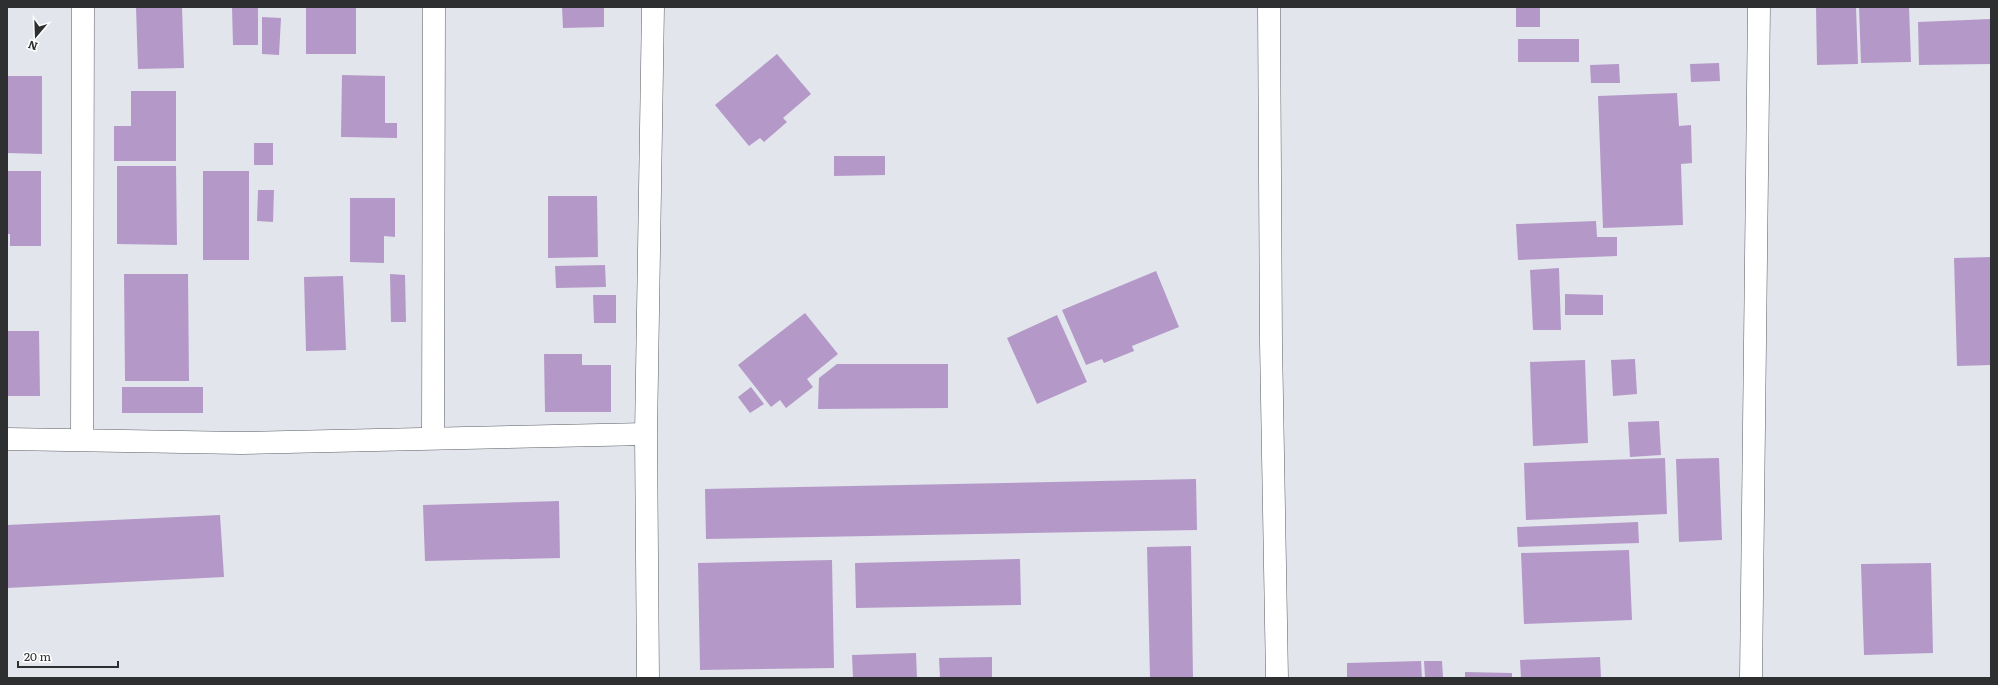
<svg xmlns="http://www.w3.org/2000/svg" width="1998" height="685" viewBox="0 0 1998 685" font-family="Literata,serif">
<rect width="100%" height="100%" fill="#e2e5ec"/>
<path fill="#b499c8" d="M136 7H182L184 68 138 69Z
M232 7H258V45H233Z
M306 7H356V54H306Z
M562 7H604V27L563 28Z
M1516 7H1540V27H1516Z
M1816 7H1856L1858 64 1817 65Z
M1859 7H1909L1911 62 1861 63Z
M262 17 281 18 279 55 262 54Z
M1991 19V64L1919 65 1918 22Z
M1518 39H1579V62H1518Z
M777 54 811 94 783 118 787 122 764 142 760 138 749 146 715 105Z
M1719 63 1720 81 1691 82 1690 64Z
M1619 64 1620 83H1591L1590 65Z
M342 75 385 76V123H397V138L341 137Z
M7 76H42V154L7 153Z
M131 91H176V161H114V126H131Z
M1677 93 1679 126 1691 125 1692 163 1681 164 1683 225 1603 228 1598 96Z
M254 143H273V165H254Z
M834 156H885V175L834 176Z
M117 166H176L177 245 117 244Z
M7 171H41V246H10V234H7Z
M203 171H249V260H203Z
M258 190H274L273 222 257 221Z
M548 196H597L598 257 548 258Z
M350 198H395V237L384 236V263L350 262Z
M1596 221 1597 237H1617V256L1518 260 1516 224Z
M1991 257V365L1957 366 1954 258Z
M605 265 606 287 556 288 555 266Z
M1559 268 1561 330H1533L1530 270Z
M1156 271 1179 327 1132 346 1134 351 1104 363 1102 359 1086 365 1062 310Z
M124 274H188L189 381H125Z
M390 274 405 275 406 322H391Z
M343 276 346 350 306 351 304 277Z
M1565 294 1603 295V315H1565Z
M593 295H616V323H594Z
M805 313 838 354 807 379 813 387 786 408 780 400 771 407 738 365Z
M1057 315 1087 382 1037 404 1007 338Z
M7 331H39L40 396H7Z
M544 354H582V365H611V412H545Z
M1635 359 1637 394 1613 396 1611 360Z
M1585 360 1588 443 1533 446 1530 362Z
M837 364H948V408L818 409 819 378Z
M122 387H203V413H122Z
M751 387 764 404 750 413 738 397Z
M1659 421 1661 455 1630 457 1628 422Z
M1665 458 1667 514 1526 520 1524 463Z
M1719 458 1722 540 1679 542 1676 459Z
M1196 479 1197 530 706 539 705 489Z
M559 501 560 558 425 561 423 505Z
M220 515 224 577 7 588V525Z
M1638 522 1639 543 1518 547 1517 527Z
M1191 546 1193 678H1150L1147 547Z
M1629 550 1632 620 1524 624 1521 553Z
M1020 559 1021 605 856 608 855 563Z
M832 560 834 668 700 670 698 563Z
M1931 563 1933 653 1864 655 1861 564Z
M916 653 917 678H853L852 655Z
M992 657V678H940L939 658Z
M1600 657 1601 678H1521L1520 660Z
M1421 661 1422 678H1347V663Z
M1424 661H1442L1443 677H1425Z
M1465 672 1512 673V678H1465Z"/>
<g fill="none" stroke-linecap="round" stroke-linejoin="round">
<g stroke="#5c5f64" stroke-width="23">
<path id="minor" d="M1269 7 1271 342 1277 678
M433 438 434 7
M7 439 241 443 646 434
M82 439 83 7
M648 678 646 434 653 7"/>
</g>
<g stroke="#5c5f64" stroke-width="23">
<path id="tertiary" d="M1751 678 1759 7"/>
</g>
<use href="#minor" stroke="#fff" stroke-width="22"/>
<use href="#tertiary" stroke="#fff" stroke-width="22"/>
</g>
<rect width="1998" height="685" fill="none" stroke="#2d2f31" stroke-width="16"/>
<g transform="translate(36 36) rotate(199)" stroke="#ffffff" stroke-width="3" paint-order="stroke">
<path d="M0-3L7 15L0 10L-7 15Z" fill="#2d2f31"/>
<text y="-6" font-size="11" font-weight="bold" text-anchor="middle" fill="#2d2f31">N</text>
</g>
<path d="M18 661v6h100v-6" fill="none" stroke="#2d2f31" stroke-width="2"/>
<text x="24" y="661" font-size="12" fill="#2d2f31" stroke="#ffffff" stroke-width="3" paint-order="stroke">20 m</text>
</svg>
